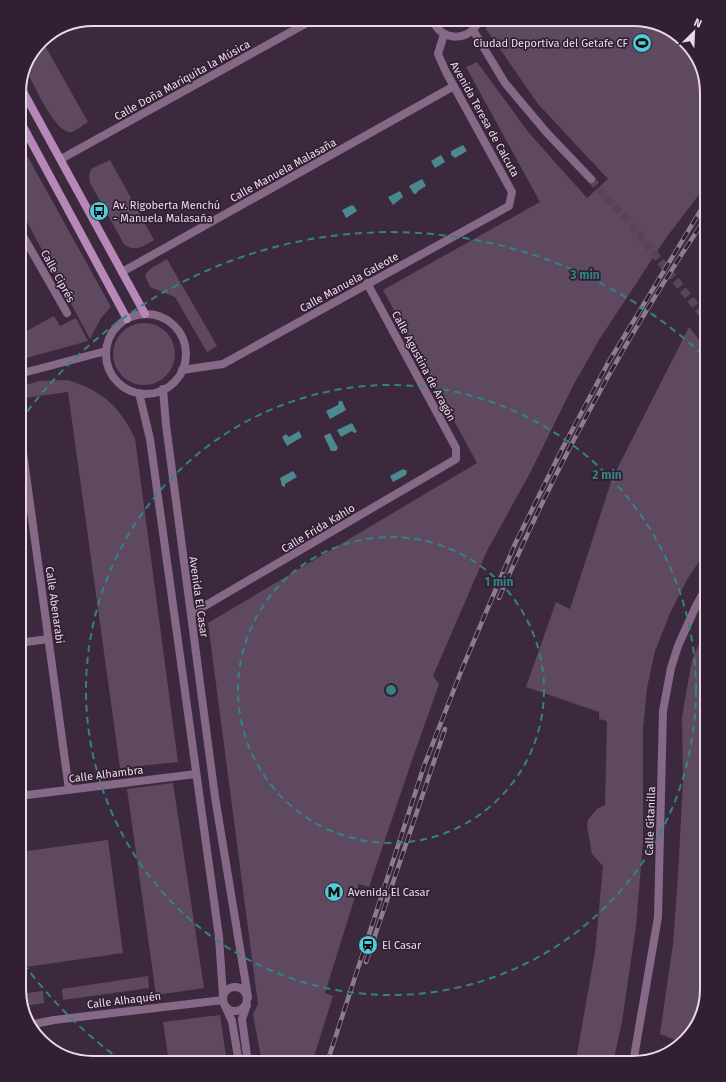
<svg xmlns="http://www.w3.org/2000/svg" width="726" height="1082" viewBox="0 0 726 1082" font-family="'Fira Sans',sans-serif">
<rect width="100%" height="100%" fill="#3d293e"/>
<path fill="#5f4960" d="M486 19H637L670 29 697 56 707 93V184L666 238 599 340 574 384 530 473 487 551 433 676 439 684 411 763 369 887 359 884 325 993 333 996 312 1063H262L253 1014 258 1004 208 623 477 463 383 290 540 202 466 67 477 62 529 133 587 198 608 179 538 104 486 29Z
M42 40 88 122C83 125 77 130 72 132 56 136 34 84 27 72Z
M19 141 111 307 101 318 90 339 19 207Z
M110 160 154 240C144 246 135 253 124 244L90 183 89 176 91 169Z
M167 259 217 346 207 352 175 297 150 287 145 275 150 269Z
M54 316 60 326 76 318 88 341 19 360V335Z
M113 354a31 31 0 1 1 62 0a31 31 0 1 1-62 0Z
M689 327 707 350V550L688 578 670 613 655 651 647 688 643 728V842L636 926 622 1022 613 1063H565L576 1060 595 952 603 866 592 854 587 827 588 820 597 809 605 805 607 721 599 719V712L526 687 556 602 570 609 612 479Z
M67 380C103 391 118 405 135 438L178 762 120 768 68 392 25 398 22 386 39 381Z
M707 625V989L697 1026 680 1042 660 1034 673 944 678 875 683 782 682 717 692 660Z
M173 783 204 988 156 995 127 789Z
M108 840 123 953 19 968V852Z
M148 976 149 988 63 1000 62 989Z
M43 991 44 1003 24 1006 20 994Z
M220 1015 227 1063H169L163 1022Z"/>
<path fill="#4b8990" d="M463 145 467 151 455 158 451 155V151Z
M441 155 445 162 435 168 431 161Z
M422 179 426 186 418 191 416 194H414L409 186Z
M400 191 403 197 393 205 388 197Z
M352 205 354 206 357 211 346 218 342 210Z
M339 401H342L346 410 330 419 326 411 338 405Z
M352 423 357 432 354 433 352 431 341 437 337 430Z
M299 431 302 437 287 446 282 437 286 434 289 437Z
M330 433 338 448 336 451H331L324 436Z
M403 469 407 471 406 475 393 482 390 476Z
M293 471 297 477 285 484V487L282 486 280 478Z"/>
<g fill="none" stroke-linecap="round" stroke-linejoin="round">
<path stroke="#574458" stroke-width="8" stroke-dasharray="8 4" stroke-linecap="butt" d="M591 179 638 233 707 320"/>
<path stroke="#866987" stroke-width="8" d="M433 19C439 43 473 42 479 19
M473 30 505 83 547 133 591 179
M61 159 314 19
M19 229 67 313
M122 272 454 86
M106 354a40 40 0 1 1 80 0a40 40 0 1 1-80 0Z
M182 370 223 364 509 206 512 192 446 72 438 54 444 34
M19 374 106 351
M163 389 166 425 215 797 248 997
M139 393 150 439 219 937 223 996
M19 423 69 790
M191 614 456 459V448L367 283
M19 643 48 639
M19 796 196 774
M223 999a12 12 0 1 1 24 0a12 12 0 1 1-24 0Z
M247 1005 242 1019 248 1063
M225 1006 232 1021 239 1063
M29 1025 54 1020 223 1000
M633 1063 658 917 663 711 671 668 678 646 696 606 707 586"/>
<path stroke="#b688b7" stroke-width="8" d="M20 86 145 314
M19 119 127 319"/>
<g stroke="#8d7c8d" stroke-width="4.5">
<path id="rail" d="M499 598C556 465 626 336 707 216
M366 962 445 729
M327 1063 424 766 462 669 515 544 562 449 608 363 707 200"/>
</g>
<use href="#rail" stroke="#321f33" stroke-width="3" stroke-dasharray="9" stroke-linecap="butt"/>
</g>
<g fill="none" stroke="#308580" stroke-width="2" stroke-dasharray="7 5">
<circle cx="391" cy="690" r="153"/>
<circle cx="391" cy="690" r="305"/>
<path d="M122 1061A458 458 0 0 1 20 959M20 421A458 458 0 0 1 706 358"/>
</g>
<defs>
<g id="stadium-disc" transform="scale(1)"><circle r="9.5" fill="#52cbd8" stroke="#321f33"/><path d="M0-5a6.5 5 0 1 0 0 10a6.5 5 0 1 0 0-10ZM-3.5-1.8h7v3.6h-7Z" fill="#111"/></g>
<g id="bus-disc" transform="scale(1)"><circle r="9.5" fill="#52cbd8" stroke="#321f33"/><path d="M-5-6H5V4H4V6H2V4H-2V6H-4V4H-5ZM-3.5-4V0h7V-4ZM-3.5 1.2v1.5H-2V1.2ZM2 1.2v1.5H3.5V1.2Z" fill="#111"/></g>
<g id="metro-disc" transform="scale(1)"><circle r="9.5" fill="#52cbd8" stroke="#321f33"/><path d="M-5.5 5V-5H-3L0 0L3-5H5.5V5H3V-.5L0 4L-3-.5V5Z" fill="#111"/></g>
<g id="station-disc" transform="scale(1)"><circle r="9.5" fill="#52cbd8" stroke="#321f33"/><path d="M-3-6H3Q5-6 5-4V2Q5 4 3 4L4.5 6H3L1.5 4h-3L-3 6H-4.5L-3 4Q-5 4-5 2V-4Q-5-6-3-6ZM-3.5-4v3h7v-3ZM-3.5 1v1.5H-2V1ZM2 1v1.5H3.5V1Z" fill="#111"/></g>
</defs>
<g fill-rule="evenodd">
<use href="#stadium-disc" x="642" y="43"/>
<use href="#bus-disc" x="99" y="211"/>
<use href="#metro-disc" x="334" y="892"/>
<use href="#station-disc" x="368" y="945"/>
</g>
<g text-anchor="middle" stroke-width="3.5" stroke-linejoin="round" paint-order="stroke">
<g font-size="11" fill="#e8dbe8" stroke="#321f33" text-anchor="start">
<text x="628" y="47" text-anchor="end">Ciudad Deportiva del Getafe CF</text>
<text x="113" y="209">Av. Rigoberta Menchú<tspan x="113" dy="13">- Manuela Malasaña</tspan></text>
<text x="348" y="896">Avenida El Casar</text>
<text x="382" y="949">El Casar</text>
</g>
<g font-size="11" fill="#e8dbe8" stroke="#321f33">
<text transform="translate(182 80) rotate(-29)" y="4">Calle Doña Mariquita la Música</text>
<text transform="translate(485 119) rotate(61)" y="4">Avenida Teresa de Calcuta</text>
<text transform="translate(283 170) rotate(-29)" y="4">Calle Manuela Malasaña</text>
<text transform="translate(58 276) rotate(61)" y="4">Calle Ciprés</text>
<text transform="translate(349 282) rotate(-29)" y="4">Calle Manuela Galeote</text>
<text transform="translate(424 366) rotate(62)" y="4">Calle Agustina de Aragón</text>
<text transform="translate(318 528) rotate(-31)" y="4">Calle Frida Kahlo</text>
<text transform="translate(199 597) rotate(82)" y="4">Avenida El Casar</text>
<text transform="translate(55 605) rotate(82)" y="4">Calle Abenarabi</text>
<text transform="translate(106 774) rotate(-7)" y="4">Calle Alhambra</text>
<text transform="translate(650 821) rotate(-88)" y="4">Calle Gitanilla</text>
<text transform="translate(124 1000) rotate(-7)" y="4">Calle Alhaquén</text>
</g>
</g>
<path d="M0 0H726V1082H0ZM93 26H633A67 67 0 0 1 700 93V989A67 67 0 0 1 633 1056H93A67 67 0 0 1 26 989V93A67 67 0 0 1 93 26Z" fill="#321f33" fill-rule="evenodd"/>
<path fill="none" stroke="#e8dbe8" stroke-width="2" d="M93 26H633A67 67 0 0 1 700 93V989A67 67 0 0 1 633 1056H93A67 67 0 0 1 26 989V93A67 67 0 0 1 93 26Z"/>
<circle cx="391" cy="690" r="6" fill="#308580" stroke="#321f33" stroke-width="2"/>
<g font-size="12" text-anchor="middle" font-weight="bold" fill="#308580" stroke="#321f33" stroke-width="3.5" stroke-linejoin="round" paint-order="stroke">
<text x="585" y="279">3 min</text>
<text x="607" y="479">2 min</text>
<text x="499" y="586">1 min</text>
</g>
<g transform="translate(694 32) rotate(24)" stroke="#321f33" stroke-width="3" paint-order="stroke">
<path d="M0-3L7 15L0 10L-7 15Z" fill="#e8dbe8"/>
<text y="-6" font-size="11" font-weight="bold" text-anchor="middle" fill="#e8dbe8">N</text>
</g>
</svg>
